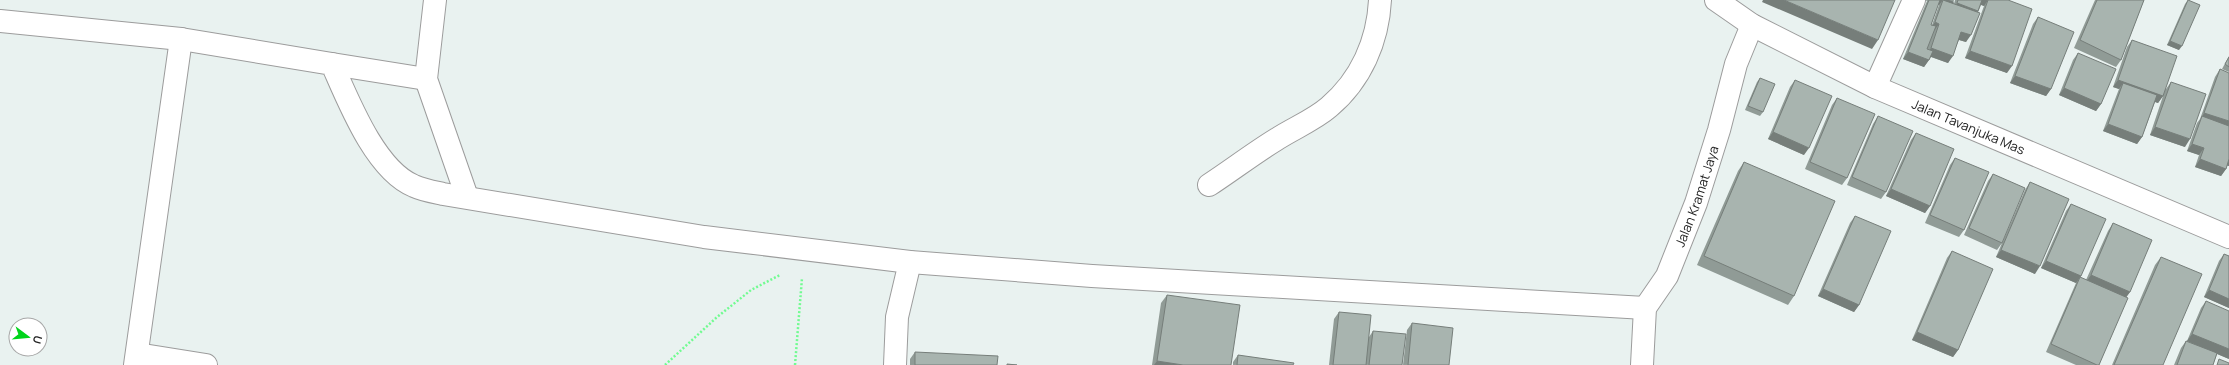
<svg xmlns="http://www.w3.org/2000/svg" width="2229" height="365" viewBox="0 0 2229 365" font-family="Manrope,sans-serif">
<rect width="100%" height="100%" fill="#e9f2f0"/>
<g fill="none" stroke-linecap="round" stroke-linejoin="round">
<g stroke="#9c9c9c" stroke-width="24">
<g id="minor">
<path d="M435 0 426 79 467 197"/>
<path id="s1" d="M1716 0 1752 25 1875 87 2229 237"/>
<path d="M0 21 181 39 332 64C348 100 375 170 414 186 423 190 434 192 443 194L704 237 910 262 1092 276 1645 308"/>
<path d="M332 64 426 79"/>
<path d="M1875 87 1914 0"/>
<path d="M1209 185C1232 170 1254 153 1277 139 1294 128 1314 120 1329 107 1361 80 1378 41 1380 0"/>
<path d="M137 354 206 365"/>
<path d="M135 365 181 39"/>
<path d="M895 365 897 317 910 262"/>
<path id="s2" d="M1642 365 1645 308 1667 276 1696 203 1719 130 1736 64 1752 25"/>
</g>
</g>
<path stroke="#71fb91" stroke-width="2.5" stroke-dasharray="2 2" stroke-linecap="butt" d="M665 365 716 318 751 290 780 275
M795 365 802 278"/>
<use href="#minor" stroke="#fff" stroke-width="22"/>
</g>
<path fill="#909b96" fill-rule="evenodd" d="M1925 0H1954L1953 3 1954 4 1955 0H2008L2007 73 1965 58 1984 6 1981 5 1966 42 1959 40 1948 63 1931 57 1924 67 1903 59 1927 1ZM1938 5H1939L1932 25H1931Z
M2095 0H2144L2121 60 2116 67 2074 48Z
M2188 0 2179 50 2167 45 2185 4Z
M2038 17 2051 89 2046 96 2010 83 2033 24Z
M2132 40 2166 89 2171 82 2185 147 2150 135 2163 96 2158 103 2155 102 2142 137 2137 144 2103 131 2119 89 2113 87 2127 47Z
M2078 53 2101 104 2096 111 2059 95 2073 60Z
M2229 56V72L2222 69Z
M2220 69 2229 73V166L2227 165 2226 169 2221 176 2195 167 2199 155 2187 151 2197 123 2200 119 2215 77Z
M1760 78 1763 112 1760 116 1745 110 1757 82Z
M1795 80 1804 155 1768 139 1790 87Z
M1837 98 1847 178 1842 185 1805 169 1832 105Z
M1878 116 1886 192 1881 199 1847 185 1873 124Z
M1916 133 1930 206 1925 213 1886 196 1911 140Z
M1955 158 1964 230 1959 237 1925 223 1950 165Z
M1744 162 1794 296 1788 305 1697 265 1738 171Z
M1993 174 2002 243 1997 250 1964 235 1988 181Z
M2030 182 2035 274 1996 257 2025 190Z
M2071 204 2081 276 2080 278 2086 280 2108 231 2113 223 2130 292 2126 297 2099 365H2076L2046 352 2076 283 2041 268 2066 211Z
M1855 216 1859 305 1854 312 1818 296 1850 223Z
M1952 251 1958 350 1953 357 1912 340 1947 258Z
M2224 254 2229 256V308L2204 297 2219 261Z
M2161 257 2163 365H2112L2155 265Z
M1167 295 1231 365H1152L1161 303Z
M2206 301 2229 359 2217 354 2213 365H2174L2181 348 2186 341 2196 344 2187 341 2201 308Z
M1339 312 1369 337 1373 331 1402 365H1329L1334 319Z
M1412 323 1449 365H1403L1407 330Z
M915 352 997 365H910V359Z
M1238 355 1293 365H1233V362Z"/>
<path fill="#767e7a" d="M1763 0H1784L1878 40 1872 49 1762 2Z
M1939 0H1943L1939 5 1936 4Z
M1943 0H1949L1954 2 1949 9Z
M1981 0H1988L1984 6 1979 4Z
M1957 3 1978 11 1973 18 1952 10Z
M1935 22 1939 24 1934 31 1930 29Z
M1961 32 1971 35 1966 42 1956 39Z
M2170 41 2182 46 2179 50 2167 45Z
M1931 48 1953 56 1948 63 1926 55Z
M1970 51 2012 66 2007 73 1965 58Z
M1908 52 1929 60 1924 67 1903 59Z
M2015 76 2051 89 2046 96 2010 83Z
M2118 80 2163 96 2158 103 2120 90 2123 83 2119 89 2113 87Z
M2064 88 2101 104 2096 111 2059 95Z
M2204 113 2229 121V130L2202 117Z
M2108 124 2142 137 2137 144 2103 131Z
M2155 127 2190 139 2185 147 2150 135Z
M1773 132 1809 148 1804 155 1768 139Z
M2192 144 2204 148 2199 155 2187 151Z
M2229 158V166L2224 165Z
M2200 159 2226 169 2221 176 2195 167Z
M1891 189 1930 206 1925 213 1886 196Z
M2001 250 2040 266 2035 274 1996 257Z
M2046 261 2081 276 2076 283 2041 268Z
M2091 275 2130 292 2125 299 2086 282Z
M1823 289 1859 305 1854 312 1818 296Z
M2209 290 2229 299V308L2204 297Z
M1917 332 1958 350 1953 357 1912 340Z
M2192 334 2229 349V359L2187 341Z
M1157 361 1183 365H1154Z"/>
<path fill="#a8b4af" stroke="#767e7a" d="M1784 0H1895L1878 40Z
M1929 0H1940L1931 25 1936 26 1927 49 1933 51 1929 60 1908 52Z
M1943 0 1980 13 1971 35 1961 32 1953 56 1931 48 1939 24 1935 22Z
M1958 0H1982L1978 11 1957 3Z
M1988 0H2008L2032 9 2012 66 1970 51Z
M2097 0H2144L2121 60 2080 40Z
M2188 0 2200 5 2182 46 2170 41Z
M2038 17 2074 32 2051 89 2015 76Z
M2132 40 2177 56 2163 96 2118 80Z
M2078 53 2116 69 2101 104 2064 88Z
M2229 57V67L2225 64Z
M2220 69 2229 73V121L2204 113Z
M1760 78 1775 84 1763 112 1748 106Z
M1795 80 1832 96 1809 148 1773 132Z
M2171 82 2206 94 2190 139 2155 127Z
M2123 83 2157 95 2142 137 2108 124Z
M1837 98 1875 114 1847 178 1810 162Z
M1878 116 1913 131 1886 192 1852 177Z
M2202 116 2229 126V159L2226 169 2200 159 2204 148 2192 144Z
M1916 133 1954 149 1930 206 1891 189Z
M1955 158 1989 172 1964 230 1930 215Z
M1744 162 1835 201 1794 296 1704 256Z
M1993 174 2025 188 2002 243 1969 228Z
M2030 182 2069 199 2040 266 2001 250Z
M2071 204 2106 219 2081 276 2046 261Z
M1855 216 1891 231 1859 305 1823 289Z
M2113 223 2152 240 2130 292 2091 275Z
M1952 251 1993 269 1958 350 1917 332Z
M2224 254 2229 256V299L2209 290Z
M2161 257 2202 274 2163 365H2114Z
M2080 277 2128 298 2099 365H2097L2051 344Z
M1167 295 1240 305 1231 365H1183L1157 361Z
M2206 301 2229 311V349L2192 334Z
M1339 312 1371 315 1366 365H1333Z
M1412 323 1453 328 1449 365H1408Z
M1373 331 1406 334 1402 365H1369Z
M2186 341 2217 353 2213 365H2177Z
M915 352 998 356 997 365H915Z
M1238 355 1294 363 1293 365H1237Z
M2219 359 2229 363V365H2217Z
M1007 364 1017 365H1007Z"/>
<g text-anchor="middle" stroke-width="3.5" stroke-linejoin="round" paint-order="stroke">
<g font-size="13" fill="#222" stroke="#fff">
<text dy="5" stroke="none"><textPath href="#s1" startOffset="283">Jalan Tavanjuka Mas</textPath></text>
<text dy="5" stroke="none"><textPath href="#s2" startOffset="181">Jalan Kramat Jaya</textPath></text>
</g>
</g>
<g transform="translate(28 337) rotate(106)"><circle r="19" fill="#ffffff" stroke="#a7a7a7"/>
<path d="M0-3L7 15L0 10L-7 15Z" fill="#00d41b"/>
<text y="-6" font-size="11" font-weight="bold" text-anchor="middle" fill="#222222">U</text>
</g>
</svg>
